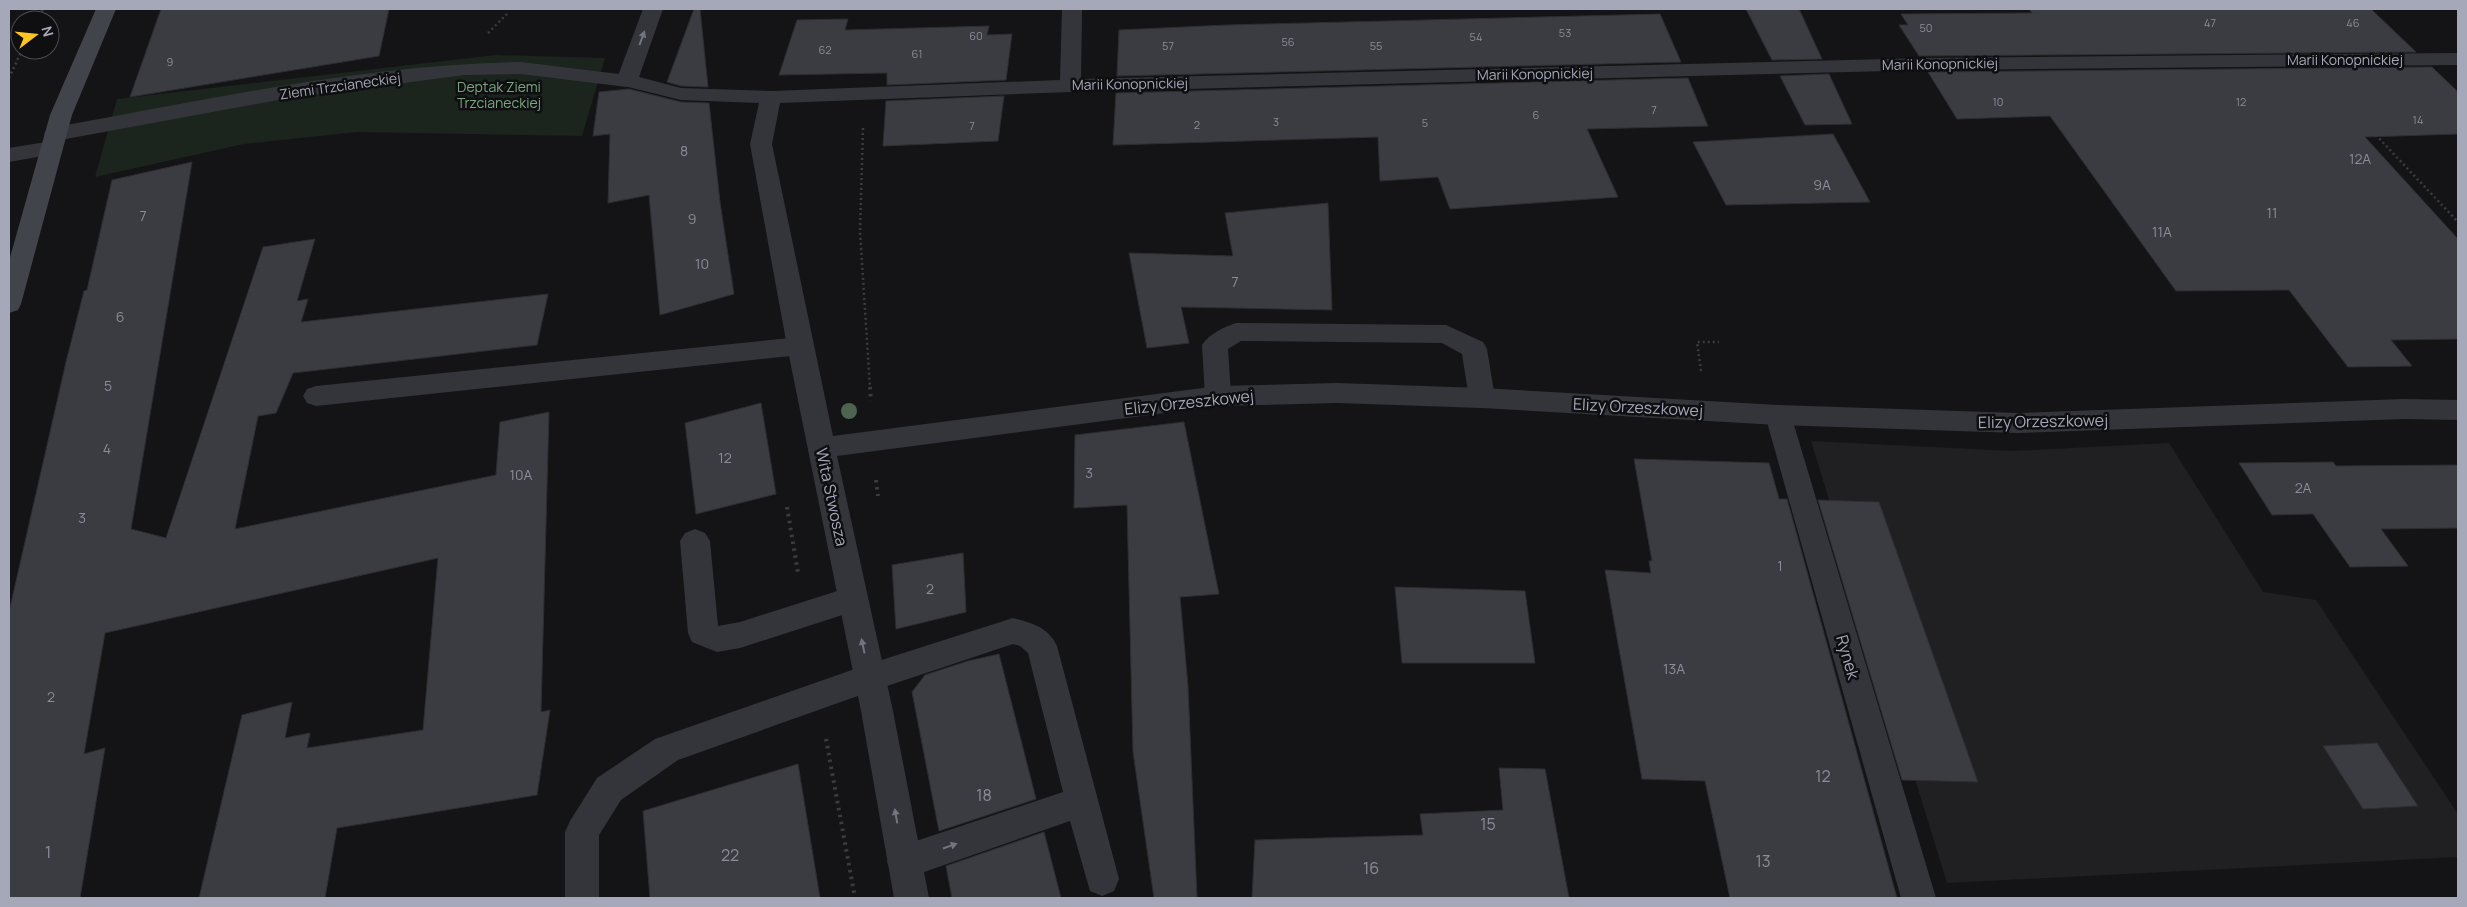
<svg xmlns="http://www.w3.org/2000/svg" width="2467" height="907" viewBox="0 0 2467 907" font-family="Manrope,sans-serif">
<rect width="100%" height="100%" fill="#141416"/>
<path fill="#202023" d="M1811 441 2013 451 2169 443 2263 592 2316 600 2458 814V857L1947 883Z"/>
<path fill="#1b241d" d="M496 55 605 58 582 136 357 132 244 144 95 177 117 99Z"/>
<path fill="#3b3c41" stroke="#2e2d32" d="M161 9H389L379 56 130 97Z
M694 9H700L708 87 681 86 667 82Z
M1746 9H1799L1822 59 1772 60Z
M2029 9H2371L2416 52 1919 56 1899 25H1908L1901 14 2032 13Z
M1660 14 1681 62 1117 76 1119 30 1227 25Z
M848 19 845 30 989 26 987 35 1012 34 1006 80 887 85V73L779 75 797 20Z
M2432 67 2458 92V134L2365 137 2458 239V339L2391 340 2412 366 2348 367 2289 290 2176 291 2050 116 1957 119 1928 72Z
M1829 74 1852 124 1805 125 1780 76Z
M1688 78 1708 126 1587 129 1618 197 1450 209 1438 177 1380 181 1378 137 1113 145 1116 93Z
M629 89 681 102 709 103 720 202 734 294 660 315 649 195 608 203 610 134 593 136 599 92Z
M1004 96 998 141 883 146 886 101Z
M1833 134 1870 202 1726 205 1693 142Z
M192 162 131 529 166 538 263 247 315 239 297 301 308 299 301 322 548 294 537 345 293 373 276 413 258 416 235 529 496 475 500 422 549 412 541 712 550 710 537 795 337 828 325 898H199L242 715 292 702 285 738 310 733 307 748 423 730 438 558 105 633 84 754 105 748 80 898H9V612L66 362 84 291 87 290 112 180Z
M1328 203 1332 310 1181 307 1189 343 1147 348 1129 253 1233 256 1225 213Z
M761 403 776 494 696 514 685 423Z
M1184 422 1219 594 1180 597 1188 686 1197 898H1154L1133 752 1127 505 1074 508 1075 435Z
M1634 459 1769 463 1779 499H1787L1897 898H1730L1705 781 1642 779 1605 570 1651 573 1649 561H1652Z
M2333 462 2336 466 2458 465V528L2381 529 2408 566 2350 567 2313 514 2272 515 2239 463Z
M1818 500 1879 502 1978 782 1902 780Z
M963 553 966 612 896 629 892 565Z
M1395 587 1525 591 1535 663H1402Z
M999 654 1036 799 939 831 912 692 925 675 968 661Z
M2377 743 2418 806 2363 809 2323 746Z
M798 764 820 898H650L643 811Z
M1499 768 1545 769 1569 898H1252L1255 840 1423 835 1420 814 1503 810Z
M1044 832 1061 898H952L946 866Z"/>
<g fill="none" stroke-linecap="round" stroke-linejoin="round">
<path stroke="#3a3c42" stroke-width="2.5" stroke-dasharray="2 3" stroke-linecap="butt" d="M37 20 43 9
M488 33 507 14
M9 78 22 50
M2338 95 2458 222
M863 128 860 231 870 388
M1701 371 1697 342H1719"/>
<path stroke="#3a3c42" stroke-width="4" stroke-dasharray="2.5 4.5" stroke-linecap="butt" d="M870 387 871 401
M876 480 878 496
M787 507 798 573
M826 739 855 898"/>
<path fill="#34353b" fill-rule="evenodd" d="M1236 323 1446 325 1483 342 1487 349 1495 398 1491 405 1482 408 1473 405 1469 398 1462 354 1442 343 1241 341 1228 349 1231 396 1227 403 1218 406 1209 403 1205 396 1202 345C1209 334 1224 327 1236 323Z
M800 337 809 340 813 346 809 352 800 355 316 406 307 403 303 396 307 389 316 386Z
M695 529 705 533 710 541 718 626 740 622 853 586 864 590 868 599 864 608 740 648 717 652 692 642 688 633 680 541 685 533Z
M1013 618C1032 623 1048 627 1057 646L1119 879 1114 891 1102 896 1090 891 1070 821 904 879 892 874 887 862 892 850 904 845 1063 792 1028 653 1020 646 1013 644 869 692 678 760 621 800 599 835V898H565V832L570 821 597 778 655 739 869 664Z"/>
<path fill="#34353b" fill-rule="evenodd" d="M521 62 627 75 634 77 638 81 634 85 627 87 521 74 465 75 289 98 55 141 47 139 44 134 47 129 55 127C207 100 367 64 521 62Z
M1778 405 1787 408 1791 415 1936 898H1901L1765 415 1769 408Z"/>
<path fill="#34353b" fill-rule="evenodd" d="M643 9H663L639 77 681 88 772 91 1060 80 1062 9H1082L1081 79 1928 58 2458 53V65L1928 70 1070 92 780 103 772 144 833 436 1218 386 1337 383 1482 388 1778 405 2018 413 2404 399 2458 400V420L2404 419 2018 433 1778 425 1482 408 1337 403 1218 406 837 456 893 711 929 898H894L861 711 787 346 750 144 759 103 681 100 620 85 616 81Z
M52 141 60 143 63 148 60 153 9 162V148Z"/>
<path fill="#42444b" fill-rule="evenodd" d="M96 9H116L72 115 21 304 18 310 9 313V261L50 115Z"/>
</g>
<circle fill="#4c6450" cx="849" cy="411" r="8"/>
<defs><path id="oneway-solid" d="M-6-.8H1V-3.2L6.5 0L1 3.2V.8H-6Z" transform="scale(1.25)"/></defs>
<g fill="#727480">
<use href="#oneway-solid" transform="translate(642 38) rotate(-70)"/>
<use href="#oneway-solid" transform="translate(863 646) rotate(-102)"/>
<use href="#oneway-solid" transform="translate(896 816) rotate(-100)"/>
<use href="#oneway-solid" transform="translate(950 846) rotate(-19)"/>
</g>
<g text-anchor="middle" stroke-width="5" stroke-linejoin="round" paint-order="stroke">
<g font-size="11" fill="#8a8d9a">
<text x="2210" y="27">47</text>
<text x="2353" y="27">46</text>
<text x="1926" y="32">50</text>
<text x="1565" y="37">53</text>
<text x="976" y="40">60</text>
<text x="1476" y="41">54</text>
<text x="1288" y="46">56</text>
<text x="1168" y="50">57</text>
<text x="1376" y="50">55</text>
<text x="825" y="54">62</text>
<text x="917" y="58">61</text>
<text x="170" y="66">9</text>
<text x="1998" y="106">10</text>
<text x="2241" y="106">12</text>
<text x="1654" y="114">7</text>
<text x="1536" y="119">6</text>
<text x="2418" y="124">14</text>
<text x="1276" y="126">3</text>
<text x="1425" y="127">5</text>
<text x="1197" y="129">2</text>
<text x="972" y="130">7</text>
</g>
<g font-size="14" fill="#a4a8b8" stroke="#0f0f11">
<text x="2345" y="65">Marii Konopnickiej</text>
<text transform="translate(1940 64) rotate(-1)" y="5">Marii Konopnickiej</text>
<text transform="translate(1535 74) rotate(-1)" y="5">Marii Konopnickiej</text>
<text transform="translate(1130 84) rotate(-1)" y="5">Marii Konopnickiej</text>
<text transform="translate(340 86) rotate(-8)" y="5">Ziemi Trzcianeckiej</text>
</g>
<g font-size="14" fill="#79a57f" stroke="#0f0f11">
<text x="499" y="92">Deptak Ziemi<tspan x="499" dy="16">Trzcianeckiej</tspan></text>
</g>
<g font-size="14" fill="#8a8d9a">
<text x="684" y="156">8</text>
<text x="2360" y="164">12A</text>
<text x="1822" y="190">9A</text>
<text x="2272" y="218">11</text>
<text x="143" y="221">7</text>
<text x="692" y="224">9</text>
<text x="2162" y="237">11A</text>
<text x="702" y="269">10</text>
<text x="1235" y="287">7</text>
<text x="120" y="322">6</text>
<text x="108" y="391">5</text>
<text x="107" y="454">4</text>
<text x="725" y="463">12</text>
<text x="1089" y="478">3</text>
<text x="521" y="480">10A</text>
<text x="2303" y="493">2A</text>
<text x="82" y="523">3</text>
<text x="1780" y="571">1</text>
<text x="930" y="594">2</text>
<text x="1674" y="674">13A</text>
<text x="51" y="702">2</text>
</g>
<g font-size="16" fill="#a4a8b8" stroke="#0f0f11">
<text transform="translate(1189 402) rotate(-6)" y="6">Elizy Orzeszkowej</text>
<text transform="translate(1638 407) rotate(3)" y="6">Elizy Orzeszkowej</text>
<text transform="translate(2043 421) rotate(-1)" y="6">Elizy Orzeszkowej</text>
<text transform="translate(832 497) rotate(78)" y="6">Wita Stwosza</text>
<text transform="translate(1848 657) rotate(74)" y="6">Rynek</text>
</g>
<g font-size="16" fill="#8a8d9a">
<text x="1823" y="782">12</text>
<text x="984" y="801">18</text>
<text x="1488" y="830">15</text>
<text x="48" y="858">1</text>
<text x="730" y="861">22</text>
<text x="1763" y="867">13</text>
<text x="1371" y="874">16</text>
</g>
</g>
<rect width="2467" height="907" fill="none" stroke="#a4a8b8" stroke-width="20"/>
<g transform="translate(35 35) rotate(74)"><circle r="24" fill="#0f0f11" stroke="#4b4c54"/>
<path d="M0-4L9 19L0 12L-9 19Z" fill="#ffc622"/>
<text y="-8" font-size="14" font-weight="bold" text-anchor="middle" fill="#a4a8b8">N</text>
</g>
</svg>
